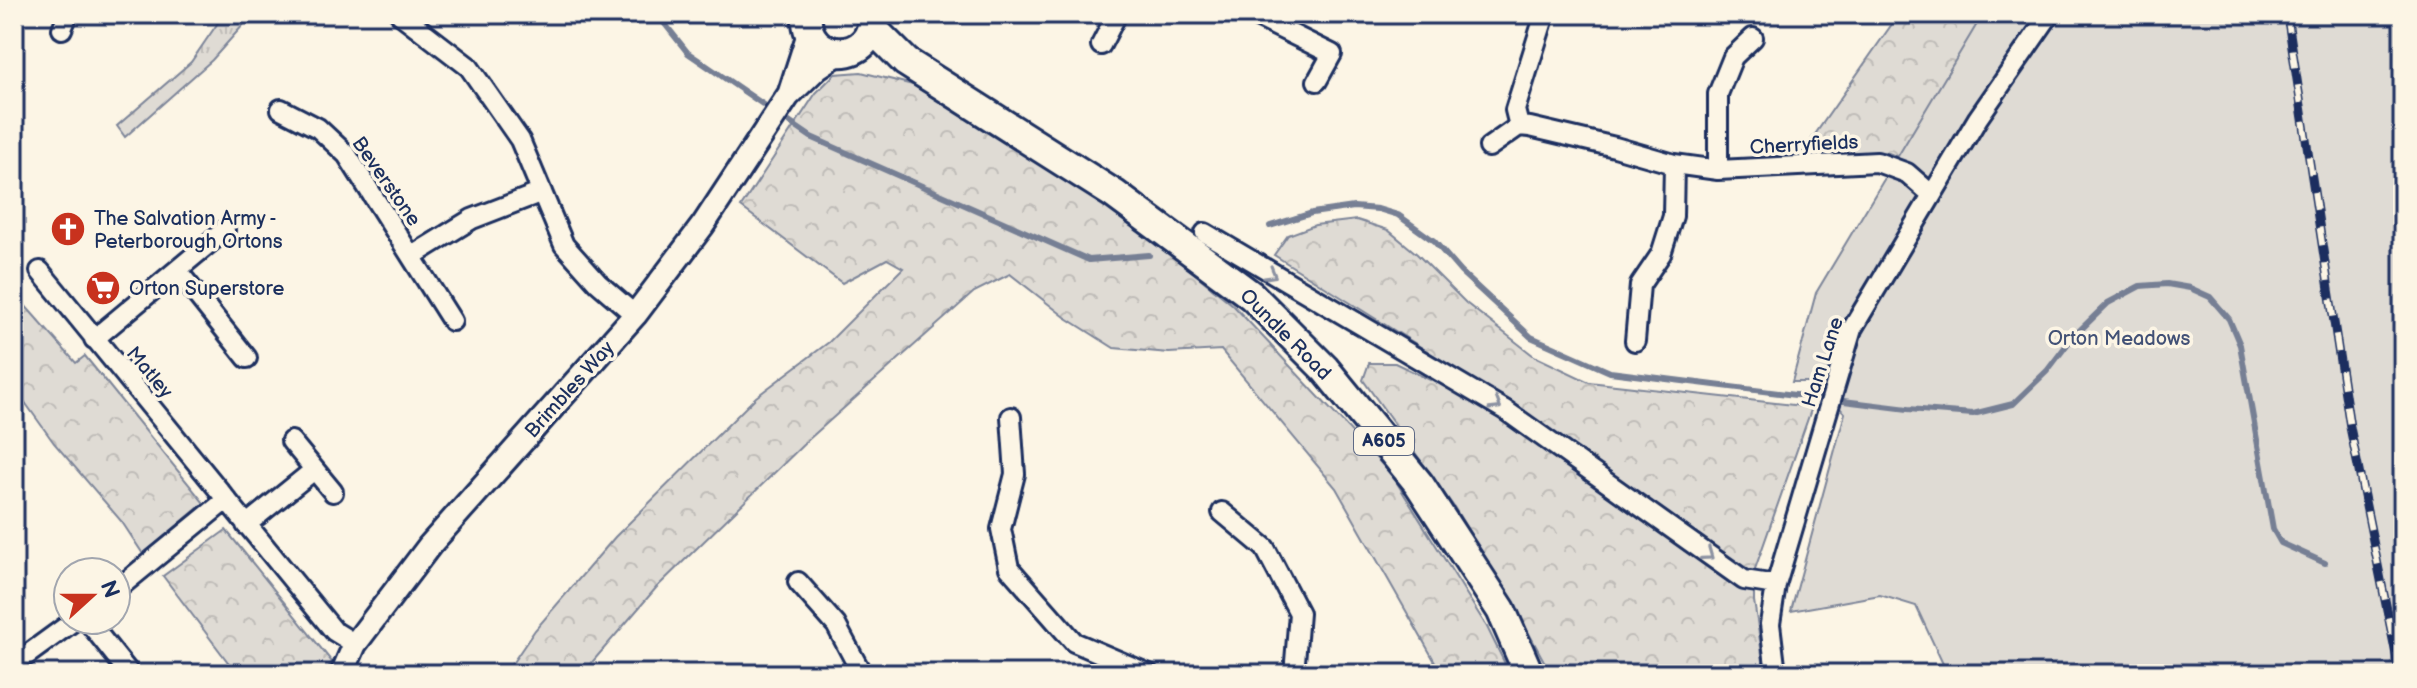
<svg xmlns="http://www.w3.org/2000/svg" width="2417" height="688" viewBox="0 0 2417 688" font-family="'Balsamiq Sans',sans-serif">
<defs>
<pattern id="grass-tufts" width="24" height="20" patternUnits="userSpaceOnUse" patternTransform="scale(2)"><rect width="24" height="20" fill="#dfdbd4"/><path d="M3 7l-1-3M5 7V3M7 7l1-3M15 17l-1-3M17 17v-4M19 17l1-3" fill="none" stroke="#bfbcb8"/></pattern>
<pattern id="forest-crowns" width="20" height="18" patternUnits="userSpaceOnUse" patternTransform="scale(2)"><rect width="20" height="18" fill="#dfdbd4"/><path d="M2 6a3 3 0 1 1 6 0M12 15a3 3 0 1 1 6 0" fill="none" stroke="#bfbcb8"/></pattern>
</defs>
<rect width="100%" height="100%" fill="#fcf5e5"/>
<filter id="ink" filterUnits="userSpaceOnUse"><feTurbulence type="fractalNoise" baseFrequency=".0125" numOctaves="2"/><feDisplacementMap in="SourceGraphic" scale="16" xChannelSelector="R" yChannelSelector="G"/><feConvolveMatrix kernelMatrix="1 2 1 2 8 2 1 2 1" color-interpolation-filters="sRGB"/></filter>
<g filter="url(#ink)">
<path fill="url(#grass-tufts)" stroke="#7d8599" stroke-width="2" d="M224 14H253L212 60 125 137 117 126 191 62Z"/>
<path fill="url(#forest-crowns)" stroke="#7d8599" stroke-width="2" d="M1899 14H2001L1906 160 1886 152 1800 156Z
M861 72 913 85 989 132 1133 223 1233 305 1392 475 1487 627 1510 674H1442L1336 488 1221 350 1169 353 1114 348 1065 317 1010 274 974 292 808 440 656 588 582 674H505L535 630 615 537 756 397 829 342 903 268 887 259 842 283 741 207 816 93 835 74Z
M1357 220 1388 230 1417 254 1466 303 1534 356 1589 382 1812 407 1754 572V601L1765 674H1551L1512 602 1454 507 1363 380 1369 363H1395L1430 380 1440 359 1274 255 1288 235 1315 225Z
M14 293 76 363 85 356 204 503 143 554 122 522 54 443 14 387Z
M226 530 332 662 323 674H237L163 576Z"/>
<path fill="#dfdbd4" stroke="#7d8599" stroke-width="2" d="M1983 14H2403V674H1944L1943 664 1916 606 1880 595 1791 611 1845 413 1812 382H1792L1816 293Z"/>
<g fill="none" stroke-linecap="round" stroke-linejoin="round">
<path stroke="#767f94" stroke-width="6" d="M657 14 688 53 811 137 1089 260 1149 255
M1270 226 1312 213 1354 207 1378 209 1398 215 1434 241 1461 272 1531 337 1610 372 1908 409 1973 414 2013 404 2047 371 2072 338 2108 303 2140 286 2167 284 2190 288 2210 297 2229 319 2240 345 2273 529 2281 543 2325 563"/>
<g stroke="#1b2f5e" stroke-width="24">
<path id="minor" d="M400 14 469 67 520 140 564 245 598 283 635 315
M1251 14 1332 54 1317 81
M62 29 68 14
M1101 45 1117 14
M281 109 318 128 347 155 452 321
M1519 126 1515 110 1545 14
M1489 147 1519 126 1530 127 1615 147 1674 164 1718 170 1877 162 1907 173 1931 194
M1718 170V94L1733 57 1753 38
M1205 233 1505 410 1744 580 1776 585
M412 256 472 219 542 192
M177 270 247 358
M40 271 334 631 355 644
M94 339 225 230
M1635 341 1640 285 1661 254 1673 216 1674 164
M1011 417 1015 474 1001 529 1009 568 1074 642 1149 674
M291 441 333 492
M1222 512 1265 548 1299 613 1294 674
M246 525 314 470
M798 582 836 625 862 674
M116 590 226 500
M87 620 130 674
M14 659 27 655 75 620
M1776 674 1770 624 1776 585 1852 329 1978 118 2050 14"/>
</g>
<g stroke="#1b2f5e" stroke-width="28">
<path id="tertiary" d="M790 92 809 33
M342 674 355 644 430 545 635 315 703 225 788 96 818 67 839 53"/>
</g>
<g stroke="#1b2f5e" stroke-width="34">
<path id="primary" d="M807 14C803 66 878 64 872 14
M872 28 906 62 1114 194 1252 296 1325 369 1419 484 1501 610 1529 674"/>
</g>
<use href="#minor" stroke="#fcf5e5" stroke-width="18"/>
<use href="#tertiary" stroke="#fcf5e5" stroke-width="22"/>
<use href="#primary" stroke="#fcf5e5" stroke-width="28"/>
<g stroke="#1b2f5e" stroke-width="9">
<path id="rail" d="M2287 14 2350 427 2400 674"/>
</g>
<use href="#rail" stroke="#fcf5e5" stroke-width="6" stroke-dasharray="18" stroke-linecap="butt"/>
</g>
<defs><path id="oneway-chevron" d="M-2-3.5L2.5 0L-2 3.5" fill="none" stroke-width="1.6" stroke-linecap="round" stroke-linejoin="round" transform="scale(2)"/></defs>
<g stroke="#8c92a2">
<use href="#oneway-chevron" transform="translate(1271 274) rotate(30)"/>
<use href="#oneway-chevron" transform="translate(1496 405) rotate(31)"/>
<use href="#oneway-chevron" transform="translate(1708 555) rotate(36)"/>
</g>
</g>
<defs>
<g id="church-disc" transform="scale(1.8)"><circle r="9.5" fill="#c8321e" stroke="#fcf5e5"/><path d="M-1.2-6h2.4v3.5h3.3v2.4h-3.3V6h-2.4V-.1h-3.3v-2.4h3.3Z" fill="#fff"/></g>
<g id="supermarket-disc" transform="scale(1.8)"><circle r="9.5" fill="#c8321e" stroke="#fcf5e5"/><path d="M-6-5.5h2.5l.6 2H6L4.5 2H-2.5L-4.4-4H-6ZM-1.5 3.2a1.3 1.3 0 1 0 .1 0ZM3 3.2a1.3 1.3 0 1 0 .1 0Z" fill="#fff"/></g>
</defs>
<g fill-rule="evenodd">
<use href="#church-disc" x="68" y="229"/>
<use href="#supermarket-disc" x="103" y="288"/>
</g>
<g text-anchor="middle" stroke-width="7" stroke-linejoin="round" paint-order="stroke">
<rect fill="#fcf5e5" stroke="#5e6a86" stroke-width="2" x="1354" y="427" width="60" height="28" rx="6"/>
<g font-size="18" font-weight="bold" fill="#1b2f5e">
<text x="1384" y="447">A605</text>
</g>
<g font-size="20" fill="#1b2f5e" stroke="#fcf5e5">
<text transform="translate(1804 144) rotate(-3)" y="7">Cherryfields</text>
<text transform="translate(387 181) rotate(55)" y="7">Beverstone</text>
<text transform="translate(1286 334) rotate(45)" y="7">Oundle Road</text>
<text transform="translate(1822 362) rotate(-72)" y="7">Ham Lane</text>
<text transform="translate(150 372) rotate(50)" y="7">Matley</text>
<text transform="translate(569 389) rotate(-48)" y="7">Brimbles Way</text>
</g>
<g font-size="20" fill="#1b2f5e" stroke="#fcf5e5" text-anchor="start">
<text x="94" y="225">The Salvation Army -<tspan x="94" dy="23">Peterborough Ortons</tspan></text>
<text x="129" y="295">Orton Superstore</text>
</g>
<g font-size="20" fill="#425176" stroke="#fcf5e5">
<text x="2119" y="345">Orton Meadows</text>
</g>
</g>
<rect width="2417" height="688" fill="none" stroke="#fcf5e5" stroke-width="48"/>
<rect x="24" y="24" width="2369" height="640" fill="none" stroke="#1b2f5e" stroke-width="3" filter="url(#ink)"/>
<g transform="translate(92 596) rotate(69)"><circle r="38" fill="#fcf5e5" stroke="#a2a6af" stroke-width="2"/>
<path d="M0-6L14 30L0 20L-14 30Z" fill="#c8321e"/>
<text y="-12" font-size="22" font-weight="bold" text-anchor="middle" fill="#1b2f5e">N</text>
</g>
</svg>
